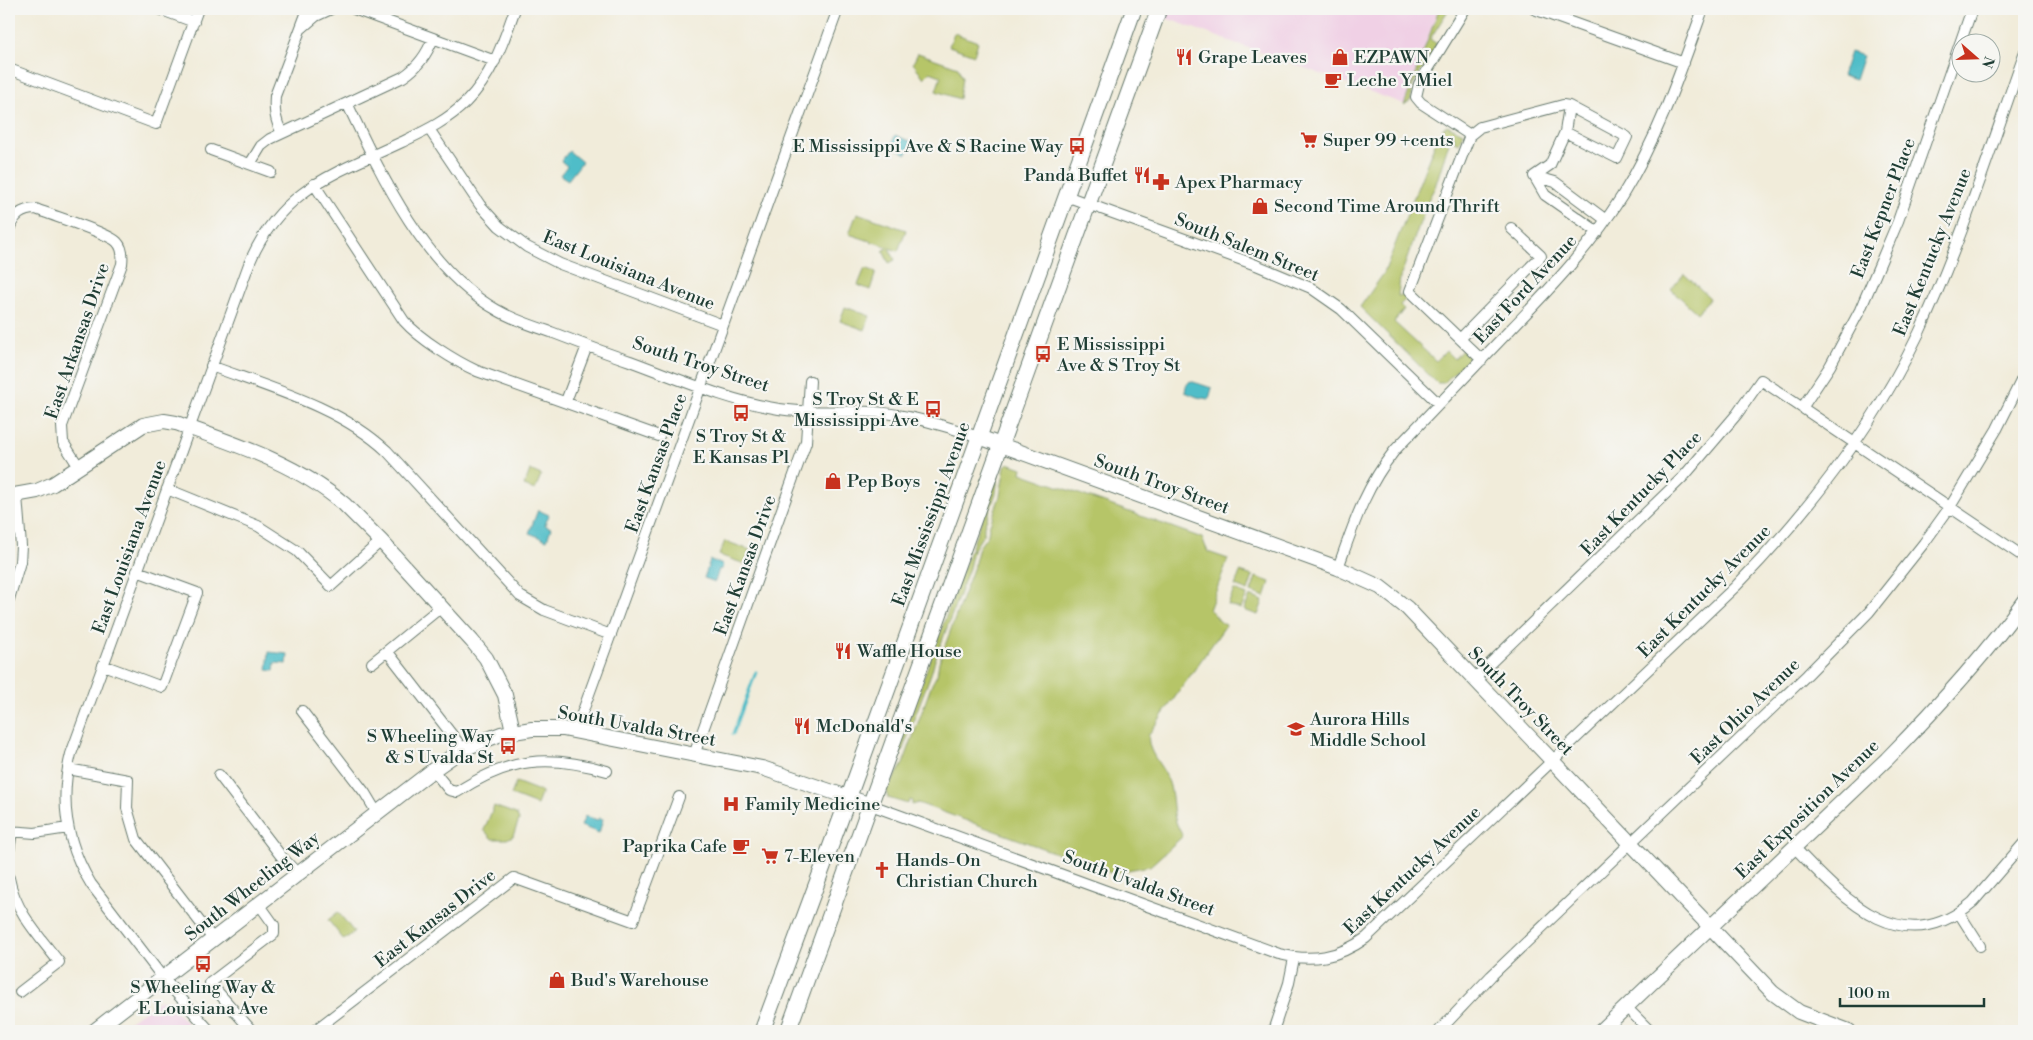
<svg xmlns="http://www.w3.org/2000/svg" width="2033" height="1040" viewBox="0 0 2033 1040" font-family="'Libre Bodoni',serif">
<rect width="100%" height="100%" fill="#f6f6f2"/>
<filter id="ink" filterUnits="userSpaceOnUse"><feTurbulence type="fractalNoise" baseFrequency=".02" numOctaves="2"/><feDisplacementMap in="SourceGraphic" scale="10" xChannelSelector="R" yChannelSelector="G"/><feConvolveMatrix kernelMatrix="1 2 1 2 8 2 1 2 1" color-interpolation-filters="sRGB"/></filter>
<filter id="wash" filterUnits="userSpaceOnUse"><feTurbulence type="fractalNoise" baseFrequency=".0096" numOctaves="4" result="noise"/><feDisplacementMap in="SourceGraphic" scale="20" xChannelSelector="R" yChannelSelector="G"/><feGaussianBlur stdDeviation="1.12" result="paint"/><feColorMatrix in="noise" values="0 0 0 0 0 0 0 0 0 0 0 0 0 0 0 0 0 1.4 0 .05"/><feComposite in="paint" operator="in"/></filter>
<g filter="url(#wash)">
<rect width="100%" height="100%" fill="#f1ecda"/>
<path fill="#f0d0e5" d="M1166 9H1438L1404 104 1163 17Z
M160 1000H166L194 1031H115Z"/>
<path fill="#b6c568" stroke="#6a814e" d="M1439 9H1449L1430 39 1437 44 1413 85 1411 91V100L1404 105Z
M954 33 978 42 974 55 949 46Z
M918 53 958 67 962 78 959 99 936 91 941 76 930 72 924 78 913 63Z
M1447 125 1463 133 1459 143 1454 141 1455 137 1451 136 1435 187 1429 198 1400 278 1398 296 1407 294 1409 296 1400 305 1404 309 1394 322 1436 361 1446 351 1454 359 1463 349 1470 357 1444 383H1437L1360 307 1384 273 1437 138 1443 128Z
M857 213 906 230 898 251 889 248 895 260 889 263 883 251 888 247 849 234Z
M865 268 876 272 870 290 858 285Z
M1684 274 1710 298 1697 313 1671 289Z
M845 307 870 316 865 330 840 321Z
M1008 463 1022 468 1021 473 1202 538 1208 552 1228 559 1209 610C1216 613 1217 622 1226 625L1149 734C1146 752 1162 764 1168 780 1176 802 1169 815 1183 836L1150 866 1111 873 918 803 912 805V801L909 800 908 804 888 798 886 791 903 764 932 684 937 675 939 662 974 566 979 547 988 535 989 527 1000 496 1005 466Z
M530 470 541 475 535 490 524 486Z
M998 475 996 493 984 526V533L973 551 969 568 935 660C931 677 924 691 918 708 909 731 903 756 888 776L970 550H973L971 549Z
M725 541 750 550 745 564 719 555Z
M1240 572 1253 576 1248 591 1235 586Z
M1256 577 1270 582 1265 597 1251 592Z
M1234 590 1247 595 1241 609 1228 605Z
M1250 596 1263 601 1258 615 1244 610Z
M516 782 542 792 537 805 511 795Z
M494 806 516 814 519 820 513 836 507 839H492L484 830Z
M338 912 354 932 344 940 328 920Z"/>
<path fill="#50bdc8" stroke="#387d7e" d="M1850 52 1863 56 1855 80 1842 76Z
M895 135 912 142 907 154 891 146Z
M569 151 582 162 568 180 560 175 567 166 561 161Z
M1190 381 1212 388 1209 399 1197 397 1185 392 1186 386Z
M538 510 549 515 545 525 551 528 547 540 529 533Z
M710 560 723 565 721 570 719 569 715 582 704 578Z
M269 652 288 654 287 664 275 663 274 671 267 670Z
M585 816 598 820 599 818 603 819 599 833 581 826Z"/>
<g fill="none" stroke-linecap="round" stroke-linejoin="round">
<path stroke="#50bdc8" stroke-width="3" d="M733 734 756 672"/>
</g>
</g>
<g filter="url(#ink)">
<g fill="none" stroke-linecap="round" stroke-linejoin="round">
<g stroke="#687a6e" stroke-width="12">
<path id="street" d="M159 9 194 22
M354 9 495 61
M1465 9 1419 84 1416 97 1421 103 1470 135
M1534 9 1684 63
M302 28 316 16 331 9
M9 69 156 124 198 9
M347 103C381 175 425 270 497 310 514 320 533 326 551 332 577 342 603 352 630 361 679 379 728 401 779 409 811 414 843 410 875 412 911 415 945 426 979 437
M429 129 480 205 499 226 527 247 560 264 723 325
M282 133C275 120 274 110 275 96L308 9
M211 150 271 172
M250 164 261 146 270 139 403 77C418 67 427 55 433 38
M1534 176 1545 195 1598 232
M1534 176 1555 182 1606 220
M1534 176 1550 165 1565 132 1569 106
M314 184 404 321C420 339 455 361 477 371L659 436
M1066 196 1256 265 1311 288 1341 309 1439 404
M9 229C14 216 21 209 36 209 50 215 109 233 117 242 123 248 123 256 122 264L62 426 63 442 79 467
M1460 339 1541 256 1511 228
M1482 360 1410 291 1470 135 1480 127 1563 105 1569 106 1627 137 1617 158 1565 132
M211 366C270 388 340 407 387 451L520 596 544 610 611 635
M566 401 587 346
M1802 408 1830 366 1860 310 1876 273 1898 221 1972 9
M167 489 258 526 297 551 331 586 381 541
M1338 568C1354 523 1365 488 1395 450 1433 410 1471 371 1508 332 1550 289 1590 247 1622 196 1658 138 1680 73 1703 9
M9 599 20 562 21 546 17 496
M441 607 387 651 463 749
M372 663 387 651
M103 665 162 687 197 593 137 571
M1474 679 1684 476 1737 414 1761 380 2024 557
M302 711 365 793 377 813
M576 730 838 9
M694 755 806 442 810 381
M68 769 128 780 127 808 136 839 213 939
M433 770 449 790 457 792C509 758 547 754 607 771
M219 775 281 856 298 874
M871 805 1279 954C1312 962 1338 958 1366 938L1736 586C1810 510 1873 428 1919 333 1961 243 1991 147 2024 54
M9 831 35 833 68 828
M1794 847C1843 898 1901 963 1973 902L2024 843
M9 851 12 831
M9 878C15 911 39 936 59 962L20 992
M1959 913 1980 946
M1626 1007 1650 1031
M210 1031 163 978 91 884C66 843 59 801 71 754L249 264C280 189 334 174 402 142 425 131 447 121 466 102 492 76 503 43 515 9
M252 1031 210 983 274 934V925L259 904
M314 1031 514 878 633 921 679 797
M1273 1031 1289 983 1294 958
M1439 1031 1491 976 1807 675 1869 612 1924 543 1950 507 1997 429 2024 375"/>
</g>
<g stroke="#687a6e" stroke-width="16">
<path id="secondary" d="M979 437 1338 568 1380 587 1407 608 1773 993 1799 1012 1849 1031
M9 496 37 491 53 484 143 425 164 421 176 423C235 444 296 463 344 504L381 541 472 641 486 658 505 695 513 731
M94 1031 433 770 463 749 501 734 532 729H563L762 768 871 805
M1601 1031 1887 759C1936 709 1983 658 2024 601"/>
</g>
<g stroke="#687a6e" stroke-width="17">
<path id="primary" d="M762 1031 844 810 1134 9
M788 1031 1159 9"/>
</g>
<use href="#street" stroke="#fff" stroke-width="10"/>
<use href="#secondary" stroke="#fff" stroke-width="14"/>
<use href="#primary" stroke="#fff" stroke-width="15"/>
</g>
</g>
<defs>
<g id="restaurant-bare" transform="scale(1.35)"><path d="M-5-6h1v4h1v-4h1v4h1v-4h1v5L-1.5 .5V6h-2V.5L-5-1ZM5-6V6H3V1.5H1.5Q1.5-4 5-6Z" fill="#c8321e" stroke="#f6f6f2" stroke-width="2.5" paint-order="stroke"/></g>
<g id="shop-bare" transform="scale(1.35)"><path d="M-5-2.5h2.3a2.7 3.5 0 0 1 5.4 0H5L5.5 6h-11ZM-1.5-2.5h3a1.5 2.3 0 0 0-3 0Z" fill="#c8321e" stroke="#f6f6f2" stroke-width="2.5" paint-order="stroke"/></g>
<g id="cafe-bare" transform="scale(1.35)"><path d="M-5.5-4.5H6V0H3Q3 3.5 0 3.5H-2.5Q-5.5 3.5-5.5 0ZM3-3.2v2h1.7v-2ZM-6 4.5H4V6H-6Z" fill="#c8321e" stroke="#f6f6f2" stroke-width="2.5" paint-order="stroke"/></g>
<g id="supermarket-bare" transform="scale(1.35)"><path d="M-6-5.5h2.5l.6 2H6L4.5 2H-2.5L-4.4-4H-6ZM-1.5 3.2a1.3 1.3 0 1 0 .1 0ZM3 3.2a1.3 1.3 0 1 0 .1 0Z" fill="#c8321e" stroke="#f6f6f2" stroke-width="2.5" paint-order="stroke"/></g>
<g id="bus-bare" transform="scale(1.35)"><path d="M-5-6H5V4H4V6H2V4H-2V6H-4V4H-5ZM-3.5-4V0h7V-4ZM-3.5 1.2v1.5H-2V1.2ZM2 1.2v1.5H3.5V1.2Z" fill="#c8321e" stroke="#f6f6f2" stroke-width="2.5" paint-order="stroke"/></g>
<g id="pharmacy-bare" transform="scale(1.35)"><path d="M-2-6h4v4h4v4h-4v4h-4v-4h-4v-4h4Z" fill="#c8321e" stroke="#f6f6f2" stroke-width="2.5" paint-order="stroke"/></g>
<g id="school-bare" transform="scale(1.35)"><path d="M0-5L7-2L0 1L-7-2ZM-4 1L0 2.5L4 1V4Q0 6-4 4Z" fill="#c8321e" stroke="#f6f6f2" stroke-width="2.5" paint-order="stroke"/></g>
<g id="hospital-bare" transform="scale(1.35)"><path d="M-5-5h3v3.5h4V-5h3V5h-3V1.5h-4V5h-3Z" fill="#c8321e" stroke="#f6f6f2" stroke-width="2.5" paint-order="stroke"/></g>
<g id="church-bare" transform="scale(1.35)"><path d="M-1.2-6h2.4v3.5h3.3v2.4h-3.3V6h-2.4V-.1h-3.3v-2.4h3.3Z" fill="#c8321e" stroke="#f6f6f2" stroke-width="2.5" paint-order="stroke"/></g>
</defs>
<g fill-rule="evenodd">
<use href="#restaurant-bare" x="1184" y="57"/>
<use href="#shop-bare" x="1340" y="57"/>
<use href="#cafe-bare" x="1333" y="80"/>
<use href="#supermarket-bare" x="1309" y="140"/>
<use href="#bus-bare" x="1077" y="146"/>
<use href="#restaurant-bare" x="1142" y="175"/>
<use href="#pharmacy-bare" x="1161" y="182"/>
<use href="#shop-bare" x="1260" y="206"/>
<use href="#bus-bare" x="1043" y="354"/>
<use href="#bus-bare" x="933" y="409"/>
<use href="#bus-bare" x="741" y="413"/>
<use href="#shop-bare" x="833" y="481"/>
<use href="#restaurant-bare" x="843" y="651"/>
<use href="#restaurant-bare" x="802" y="726"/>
<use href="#school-bare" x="1296" y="729"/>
<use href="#bus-bare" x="508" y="746"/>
<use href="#hospital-bare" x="731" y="804"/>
<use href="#cafe-bare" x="741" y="846"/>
<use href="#supermarket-bare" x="770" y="856"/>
<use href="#church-bare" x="882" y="870"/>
<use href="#bus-bare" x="203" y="964"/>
<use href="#shop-bare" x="557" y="980"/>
</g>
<g text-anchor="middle" stroke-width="4.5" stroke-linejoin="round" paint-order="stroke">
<g font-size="18" fill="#1f3d34" stroke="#f6f6f2" text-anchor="start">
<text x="1198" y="63">Grape Leaves</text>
<text x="1354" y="63">EZPAWN</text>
<text x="1347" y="86">Leche Y Miel</text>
<text x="1323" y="146">Super 99 +cents</text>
<text x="1063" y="152" text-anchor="end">E Mississippi Ave &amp; S Racine Way</text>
<text x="1128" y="181" text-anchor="end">Panda Buffet</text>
<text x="1175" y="188">Apex Pharmacy</text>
<text x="1274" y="212">Second Time Around Thrift</text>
<text x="1057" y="350">E Mississippi<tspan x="1057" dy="21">Ave &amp; S Troy St</tspan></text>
<text x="919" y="405" text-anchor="end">S Troy St &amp; E<tspan x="919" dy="21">Mississippi Ave</tspan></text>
<text x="741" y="442" text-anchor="middle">S Troy St &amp;<tspan x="741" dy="21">E Kansas Pl</tspan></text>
<text x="847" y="487">Pep Boys</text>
<text x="857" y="657">Waffle House</text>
<text x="1310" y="725">Aurora Hills<tspan x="1310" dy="21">Middle School</tspan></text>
<text x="816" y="732">McDonald's</text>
<text x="494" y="742" text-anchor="end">S Wheeling Way<tspan x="494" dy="21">&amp; S Uvalda St</tspan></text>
<text x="745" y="810">Family Medicine</text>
<text x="727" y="852" text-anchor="end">Paprika Cafe</text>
<text x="784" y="862">7-Eleven</text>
<text x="896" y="866">Hands-On<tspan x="896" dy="21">Christian Church</tspan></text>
<text x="571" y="986">Bud's Warehouse</text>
<text x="203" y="993" text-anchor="middle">S Wheeling Way &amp;<tspan x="203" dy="21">E Louisiana Ave</tspan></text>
</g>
<g font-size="18" fill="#1f3d34" stroke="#f6f6f2">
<text transform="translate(1883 208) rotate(-69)" y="6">East Kepner Place</text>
<text transform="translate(1247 247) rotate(22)" y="6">South Salem Street</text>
<text transform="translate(1932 252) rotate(-68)" y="6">East Kentucky Avenue</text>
<text transform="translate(629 270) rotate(22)" y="6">East Louisiana Avenue</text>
<text transform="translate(1525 289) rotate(-47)" y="6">East Ford Avenue</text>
<text transform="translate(77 341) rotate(-71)" y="6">East Arkansas Drive</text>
<text transform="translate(701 364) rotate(18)" y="6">South Troy Street</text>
<text transform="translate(656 463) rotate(-70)" y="6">East Kansas Place</text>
<text transform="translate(1162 484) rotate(20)" y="6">South Troy Street</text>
<text transform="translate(1641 493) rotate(-46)" y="6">East Kentucky Place</text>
<text transform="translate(931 514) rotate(-70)" y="6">East Mississippi Avenue</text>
<text transform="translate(129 547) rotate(-70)" y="6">East Louisiana Avenue</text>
<text transform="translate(745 565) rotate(-70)" y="6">East Kansas Drive</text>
<text transform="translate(1704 591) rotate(-45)" y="6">East Kentucky Avenue</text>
<text transform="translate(1521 701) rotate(46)" y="6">South Troy Street</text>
<text transform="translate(1745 711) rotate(-44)" y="6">East Ohio Avenue</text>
<text transform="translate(637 726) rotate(10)" y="6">South Uvalda Street</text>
<text transform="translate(1807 809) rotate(-44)" y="6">East Exposition Avenue</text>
<text transform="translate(1412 870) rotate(-43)" y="6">East Kentucky Avenue</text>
<text transform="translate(1139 883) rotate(20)" y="6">South Uvalda Street</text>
<text transform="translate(252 886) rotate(-38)" y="6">South Wheeling Way</text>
<text transform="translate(435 918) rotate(-38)" y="6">East Kansas Drive</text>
</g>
</g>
<rect width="2033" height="1040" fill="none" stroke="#f6f6f2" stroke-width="30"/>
<g transform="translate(1976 58) rotate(110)"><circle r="24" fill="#f6f6f2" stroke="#a0aca6"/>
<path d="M0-4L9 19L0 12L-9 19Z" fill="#c8321e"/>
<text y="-8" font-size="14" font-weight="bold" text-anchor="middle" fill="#1f3d34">N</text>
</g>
<path d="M1840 998v8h144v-8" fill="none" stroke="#1f3d34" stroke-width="2.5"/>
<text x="1848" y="998" font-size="15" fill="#1f3d34" stroke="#f6f6f2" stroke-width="4" paint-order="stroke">100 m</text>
</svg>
